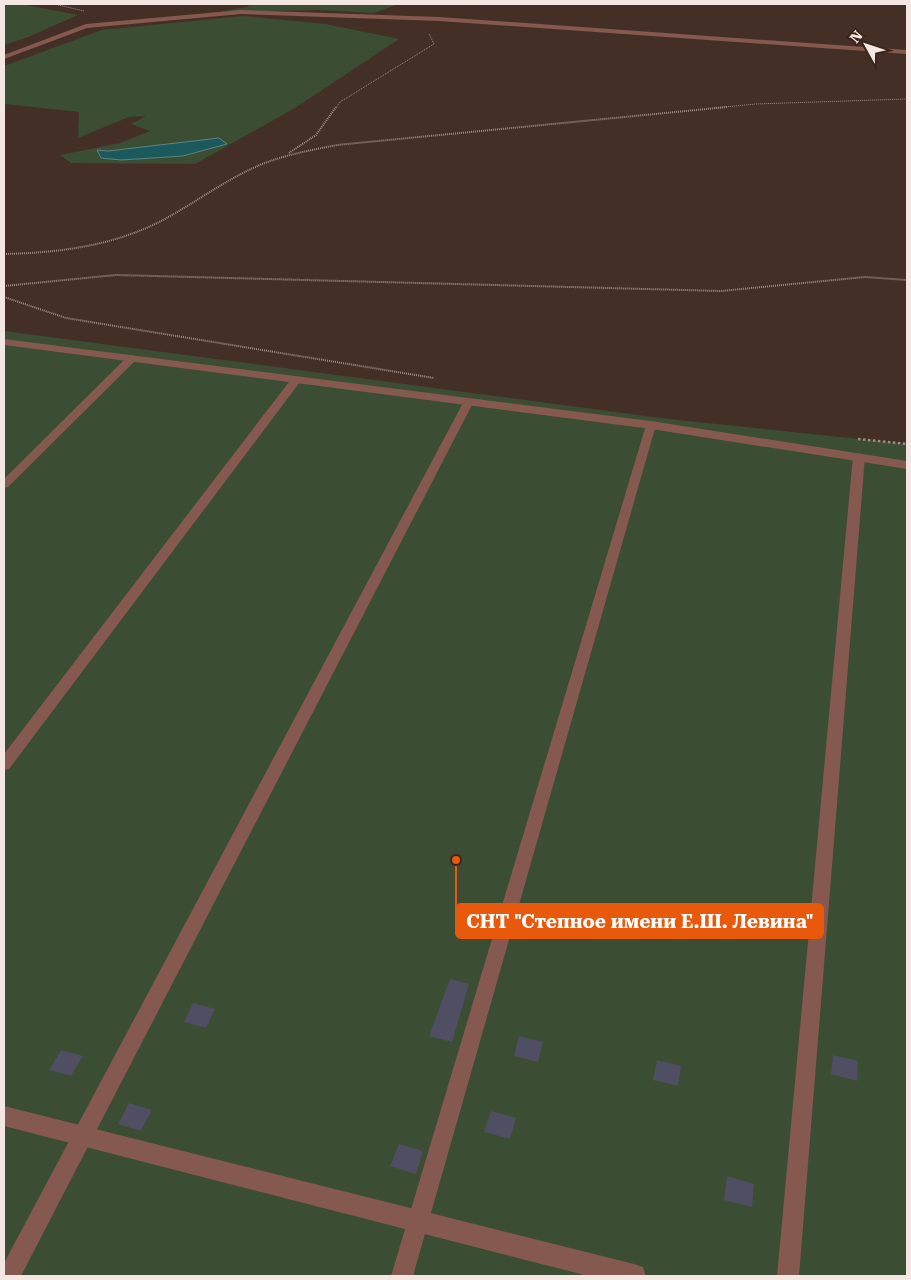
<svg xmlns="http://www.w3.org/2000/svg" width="911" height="1280" viewBox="0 0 911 1280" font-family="'Roboto Serif',serif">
<rect width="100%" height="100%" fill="#442f27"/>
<path fill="#3b4d33" d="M4 4H21L78 15 28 37 4 45Z
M252 4H394L396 5 374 13 319 10 219 12 246 7Z
M243 16 326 24 399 39 295 108 195 164 71 163 60 155 120 143 150 131 131 124 146 116 129 117 78 138 79 112 4 104V66L102 30Z
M4 331 669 419 907 444V1276H4Z"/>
<path fill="#1c595d" stroke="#5d8384" d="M219 138 227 144 183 156 121 160 101 158 97 150 108 151Z"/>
<path fill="#4f4e63" d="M450 979 469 984 452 1042 429 1036Z
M193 1003 215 1009 206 1028 184 1022Z
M519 1036 543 1042 538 1062 514 1056Z
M61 1050 83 1056 71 1076 49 1070Z
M833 1055 858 1061 857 1081 831 1074Z
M657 1060 681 1066 678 1086 653 1080Z
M129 1103 152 1110 141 1131 118 1124Z
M491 1111 516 1118 510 1139 484 1132Z
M399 1144 423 1151 416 1174 390 1166Z
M727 1176 754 1184 752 1207 724 1200Z"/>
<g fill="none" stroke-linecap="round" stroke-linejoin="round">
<path stroke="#9f8e87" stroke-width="1" stroke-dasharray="1 1" stroke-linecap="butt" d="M54 4 84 11
M336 108 340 102 434 44 429 34
M714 108 756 104 907 99"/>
<path stroke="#9f8e87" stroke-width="2" stroke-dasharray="1 1" stroke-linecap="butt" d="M289 153 316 135 336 107
M4 254C50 253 96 248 139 231 178 216 211 188 249 170 277 156 307 151 337 145L727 107
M4 286 116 275 721 291 865 277 907 280
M4 297 66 318 434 378"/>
<path stroke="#9f8e87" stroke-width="2.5" stroke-dasharray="2.5 2.5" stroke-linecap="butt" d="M858 439 907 444"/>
<path fill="#855850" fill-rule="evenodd" d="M132 355 137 358 136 360 8 487 4 488V479L128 356Z
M296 377 300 378 301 380 300 382 9 769 4 770V754L292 378Z
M468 400 473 403 21 1276H4V1263L463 403Z
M651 422 656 425 413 1276H391L646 425Z
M859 453 865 456 799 1276H777L853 456Z"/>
<path fill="#855850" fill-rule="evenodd" d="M241 10 439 17 907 50V54L439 21 241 14 87 28 4 59V55L86 24Z
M4 339 651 421 907 461V469L651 429 4 345Z
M4 1106 634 1264 643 1267 646 1276H588L4 1126Z"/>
</g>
<path fill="none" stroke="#e8590c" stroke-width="2" d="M456 860L456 921"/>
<circle fill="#e8590c" stroke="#39251d" stroke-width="2" cx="456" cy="860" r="5"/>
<rect fill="#e8590c" stroke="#e8590c" stroke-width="2" x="456" y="904" width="367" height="34" rx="5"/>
<g font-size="19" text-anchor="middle" font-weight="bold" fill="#fff">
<text x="640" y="928">СНТ "Степное имени Е.Ш. Левина"</text>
</g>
<rect width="911" height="1280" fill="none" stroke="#f4e6e0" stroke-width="10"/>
<g transform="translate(866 45) rotate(310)" stroke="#39251d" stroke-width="4" paint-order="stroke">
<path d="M0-4L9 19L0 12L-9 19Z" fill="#f4e6e0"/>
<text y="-8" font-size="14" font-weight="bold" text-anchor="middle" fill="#f4e6e0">N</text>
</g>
</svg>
